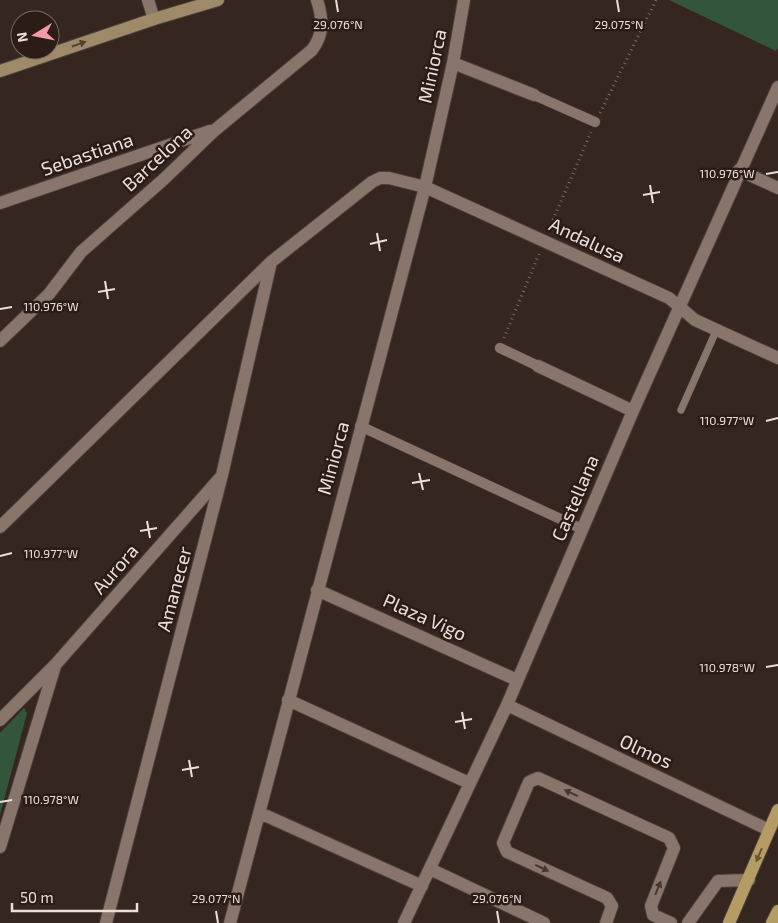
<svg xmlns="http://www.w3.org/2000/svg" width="778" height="923" viewBox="0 0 778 923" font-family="'Exo 2',sans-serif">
<rect width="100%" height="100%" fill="#35261f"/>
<path fill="#33563b" d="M669 0H778V48L776 51Z
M24 708 27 713 0 815V733Z"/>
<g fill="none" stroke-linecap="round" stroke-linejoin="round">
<g stroke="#4d413b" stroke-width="8">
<path id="service" d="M681 410 716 331"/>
</g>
<g stroke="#4d413b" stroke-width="11">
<path id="pedestrian" d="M534 95 595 122
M500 348 538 366
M360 426 582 529"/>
</g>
<g stroke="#4d413b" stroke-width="14">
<path id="minor" d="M148 0 154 19
M453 63 534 95
M739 170 778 188
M0 203 210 131
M0 341 49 294 81 252 164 179 215 130 312 50C324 34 323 19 317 0
M538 366 633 411
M0 527 271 262 372 182 380 178H389L425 187 669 298 695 320 778 358
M317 590 517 680
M288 700 469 783
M507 705 769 830
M0 720 56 664 220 478
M260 813 422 886
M0 847 55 666
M430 869 544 923
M106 923 222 475 271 262
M230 923 425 187 453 63 464 0
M404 923 507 705 633 411 778 87
M606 923 612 906 607 898 507 852 503 843 529 782 538 778 669 838 674 848 651 906 653 915 671 923
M688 923 718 881 749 880"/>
</g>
<g stroke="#4d413b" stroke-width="14">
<path id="secondary" d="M0 71 154 19 218 0"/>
</g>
<g stroke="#4d413b" stroke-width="14">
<path id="primary" d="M729 923 778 810
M772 923 778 911"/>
</g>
<path stroke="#786b65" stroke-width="3" stroke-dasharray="1 4" stroke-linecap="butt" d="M600 113 656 0
M549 229 591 132
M504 338 539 254"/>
<use href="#service" stroke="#88766d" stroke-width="7"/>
<use href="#pedestrian" stroke="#88766d" stroke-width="10"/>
<use href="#minor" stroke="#88766d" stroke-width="12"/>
<use href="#secondary" stroke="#9e8968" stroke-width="12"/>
<use href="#primary" stroke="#b49c64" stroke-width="12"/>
</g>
<defs><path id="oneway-solid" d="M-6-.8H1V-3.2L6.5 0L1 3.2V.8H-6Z" transform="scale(1.25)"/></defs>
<use fill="#534232" href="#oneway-solid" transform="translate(79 44) rotate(-19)"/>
<g fill="#47372f">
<use href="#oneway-solid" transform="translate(571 793) rotate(-155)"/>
<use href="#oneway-solid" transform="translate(542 868) rotate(25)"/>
<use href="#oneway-solid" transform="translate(658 888) rotate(-68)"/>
</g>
<use fill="#695639" href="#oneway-solid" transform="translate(759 855) rotate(113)"/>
<path fill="none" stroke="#eae0db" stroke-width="2" d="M336 0 338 12M617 0 619 12M766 174 778 172M650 185 653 203M643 195 660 192M377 233 380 251M370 244 387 240M105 281 108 299M98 292 115 289M0 309 12 307M766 421 778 418M419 473 423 490M412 483 430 480M147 521 150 538M140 531 157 528M0 556 12 553M766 667 778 665M462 712 465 729M455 722 472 719M189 760 192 777M182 770 199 767M0 802 12 800M216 911 218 923M497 911 499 923"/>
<g text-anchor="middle" stroke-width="5" stroke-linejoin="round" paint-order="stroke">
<g font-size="19" fill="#eae0db" stroke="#2b1c15">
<text transform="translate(432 66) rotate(-78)" y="7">Miniorca</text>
<text transform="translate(87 154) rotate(-19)" y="7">Sebastiana</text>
<text transform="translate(157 158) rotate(-43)" y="7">Barcelona</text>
<text transform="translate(587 240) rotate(25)" y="7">Andalusa</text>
<text transform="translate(333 458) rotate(-75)" y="7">Miniorca</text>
<text transform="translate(575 498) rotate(-67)" y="7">Castellana</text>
<text transform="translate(115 569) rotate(-49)" y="7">Aurora</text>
<text transform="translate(174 589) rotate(-75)" y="7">Amanecer</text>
<text transform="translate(425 617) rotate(24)" y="7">Plaza Vigo</text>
<text transform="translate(646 751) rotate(25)" y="7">Olmos</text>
</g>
</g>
<g font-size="12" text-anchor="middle" fill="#eae0db" stroke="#2b1c15" stroke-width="5" stroke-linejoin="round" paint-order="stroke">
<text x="338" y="29">29.076°N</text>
<text x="619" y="29">29.075°N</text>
<text x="727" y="178">110.976°W</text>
<text x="51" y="311">110.976°W</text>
<text x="727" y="425">110.977°W</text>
<text x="51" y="558">110.977°W</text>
<text x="727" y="672">110.978°W</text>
<text x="51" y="804">110.978°W</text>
<text x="216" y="903">29.077°N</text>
<text x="497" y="903">29.076°N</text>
</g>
<g transform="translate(35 35) rotate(260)"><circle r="24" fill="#2b1c15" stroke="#776a64"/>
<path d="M0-4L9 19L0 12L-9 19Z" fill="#f49aa3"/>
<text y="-8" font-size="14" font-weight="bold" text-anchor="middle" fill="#eae0db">N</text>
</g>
<path d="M12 903v8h125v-8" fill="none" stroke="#eae0db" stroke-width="2.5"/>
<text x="20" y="903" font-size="15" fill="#eae0db" stroke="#2b1c15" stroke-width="4" paint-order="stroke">50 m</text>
</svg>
